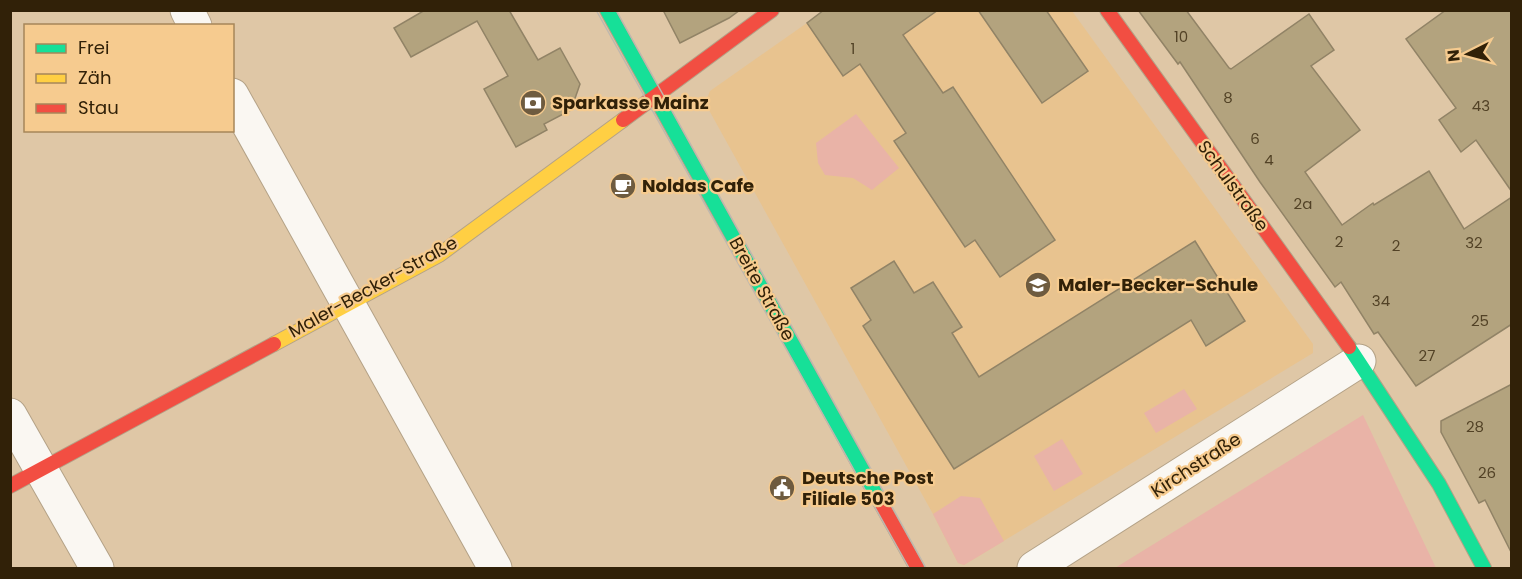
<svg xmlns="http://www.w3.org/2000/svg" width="1522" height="579" viewBox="0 0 1522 579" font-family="Poppins,sans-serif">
<rect width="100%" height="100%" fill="#dfc7a6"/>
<path fill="#e8c38f" d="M824 11H1072L1313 344V353L964 565 958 563 933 514 705 103 710 91Z"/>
<path fill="#e9b3a7" d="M856 114 899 168 872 190 853 178 825 175 818 163 816 143Z
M1184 389 1197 409 1156 433 1144 413Z
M1363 415 1436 568H1115Z
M1062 439 1083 474 1054 491 1034 456Z
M961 496 980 498 1004 541 964 565 958 563 933 514Z"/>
<path fill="#b3a37e" stroke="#918366" stroke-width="1.5" d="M425 10H509L538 60 560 48 580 84 571 110 544 124 547 130 516 147 484 89 508 76 477 21 411 57 394 28Z
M663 10H740L729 18 680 43Z
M824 10H938L903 35 943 93 953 87 1055 240 1000 277 975 240 965 247 894 141 906 133 860 64 843 76 807 23Z
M978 10H1046L1088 71 1042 103Z
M1138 10H1186L1229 68 1231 69 1309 14 1334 50 1311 66 1360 130 1305 172 1342 225 1373 203 1374 205 1429 171 1464 229 1512 197V324L1416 386 1378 332 1374 334 1341 282 1335 287 1260 182 1180 62 1178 64Z
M1446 10H1512V192L1476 140 1461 152 1439 120 1456 108 1406 39Z
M1195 241 1245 321 1206 346 1191 320 954 469 863 326 871 320 851 288 894 261 914 293 933 282 962 327 952 333 979 377Z
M1512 384V554L1485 500 1479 503 1441 432V421Z"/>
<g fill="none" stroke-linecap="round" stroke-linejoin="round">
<g stroke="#b4a287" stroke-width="35">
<path id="street" d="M187 10 195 26
M232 95 495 568
M10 415 97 568
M1034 568 1359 361"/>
</g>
<g stroke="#b4a287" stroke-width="16">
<path id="fast" d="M607 10 879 500
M1349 347 1439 484 1484 568"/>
</g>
<g stroke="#b4a287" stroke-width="16">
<path id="slow" d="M274 344 439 255 623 120"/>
</g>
<g stroke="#b4a287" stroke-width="16">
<path id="jam" d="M1107 10 1349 347
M623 120 772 10
M10 486 274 344
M879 500 917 568"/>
</g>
<use href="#street" stroke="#faf7f2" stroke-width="33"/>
<use href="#fast" stroke="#16e098" stroke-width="14"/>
<use href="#slow" stroke="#ffcf43" stroke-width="14"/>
<use href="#jam" stroke="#f24e42" stroke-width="14"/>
<path stroke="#bfb8ae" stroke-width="1.5" d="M596 10 909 568
M616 10 926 568"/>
</g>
<defs>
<g id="bank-disc" transform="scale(1.35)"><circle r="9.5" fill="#6e5b3f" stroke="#f6cb8f"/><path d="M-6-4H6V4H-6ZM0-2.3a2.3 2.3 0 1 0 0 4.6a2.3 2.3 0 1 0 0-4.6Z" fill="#fff"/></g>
<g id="cafe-disc" transform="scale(1.35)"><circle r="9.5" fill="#6e5b3f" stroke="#f6cb8f"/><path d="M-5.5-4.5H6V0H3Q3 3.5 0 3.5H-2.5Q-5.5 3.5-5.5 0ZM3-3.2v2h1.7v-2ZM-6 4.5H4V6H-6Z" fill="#fff"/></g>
<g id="school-disc" transform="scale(1.35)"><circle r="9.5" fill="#6e5b3f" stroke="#f6cb8f"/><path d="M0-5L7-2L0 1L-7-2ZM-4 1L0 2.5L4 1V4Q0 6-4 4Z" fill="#fff"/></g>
<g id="civic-disc" transform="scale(1.35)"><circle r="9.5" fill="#6e5b3f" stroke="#f6cb8f"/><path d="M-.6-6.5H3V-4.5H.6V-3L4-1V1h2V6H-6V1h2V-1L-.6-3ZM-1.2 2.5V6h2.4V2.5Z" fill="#fff"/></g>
</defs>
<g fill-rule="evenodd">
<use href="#bank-disc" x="533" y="103"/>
<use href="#cafe-disc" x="623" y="186"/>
<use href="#school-disc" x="1038" y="285"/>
<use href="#civic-disc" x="782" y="488"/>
</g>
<g text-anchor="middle" stroke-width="4.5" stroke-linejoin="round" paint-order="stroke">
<g font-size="15" fill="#524226">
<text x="1181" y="42">10</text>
<text x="853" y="54">1</text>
<text x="1228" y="103">8</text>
<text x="1481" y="111">43</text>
<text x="1255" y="144">6</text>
<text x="1269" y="165">4</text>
<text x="1303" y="209">2a</text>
<text x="1339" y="247">2</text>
<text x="1474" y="248">32</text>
<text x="1396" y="251">2</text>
<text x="1381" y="306">34</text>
<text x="1480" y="326">25</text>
<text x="1427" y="361">27</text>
<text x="1475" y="432">28</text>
<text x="1487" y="478">26</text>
</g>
<g font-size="18" font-weight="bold" fill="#312108" stroke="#f6cb8f" text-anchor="start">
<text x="552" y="109">Sparkasse Mainz</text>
<text x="642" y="192">Noldas Cafe</text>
<text x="1058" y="291">Maler-Becker-Schule</text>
<text x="802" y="484">Deutsche Post<tspan x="802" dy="21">Filiale 503</tspan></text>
</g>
<g font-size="18" fill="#312108" stroke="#f6cb8f">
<text transform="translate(1233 186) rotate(54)" y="6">Schulstraße</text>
<text transform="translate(373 287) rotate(-29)" y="6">Maler-Becker-Straße</text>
<text transform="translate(762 289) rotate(61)" y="6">Breite Straße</text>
<text transform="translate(1196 465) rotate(-33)" y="6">Kirchstraße</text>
</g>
</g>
<rect width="1522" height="579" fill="none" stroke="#312108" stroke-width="24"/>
<rect x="24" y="24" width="210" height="108" fill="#f6cb8f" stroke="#a78759" stroke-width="1.5"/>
<rect x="36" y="44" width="30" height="9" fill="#16e098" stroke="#a78759" stroke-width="1.5"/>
<text x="78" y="54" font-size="18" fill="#312108">Frei</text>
<rect x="36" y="74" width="30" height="9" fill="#ffcf43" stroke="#a78759" stroke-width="1.5"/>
<text x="78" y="84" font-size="18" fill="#312108">Zäh</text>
<rect x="36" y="104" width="30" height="9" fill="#f24e42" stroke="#a78759" stroke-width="1.5"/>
<text x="78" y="114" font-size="18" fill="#312108">Stau</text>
<g transform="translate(1468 54) rotate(264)" stroke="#f6cb8f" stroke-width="4.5" paint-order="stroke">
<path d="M0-4.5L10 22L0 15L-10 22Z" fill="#312108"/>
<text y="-9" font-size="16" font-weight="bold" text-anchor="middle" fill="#312108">N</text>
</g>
</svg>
